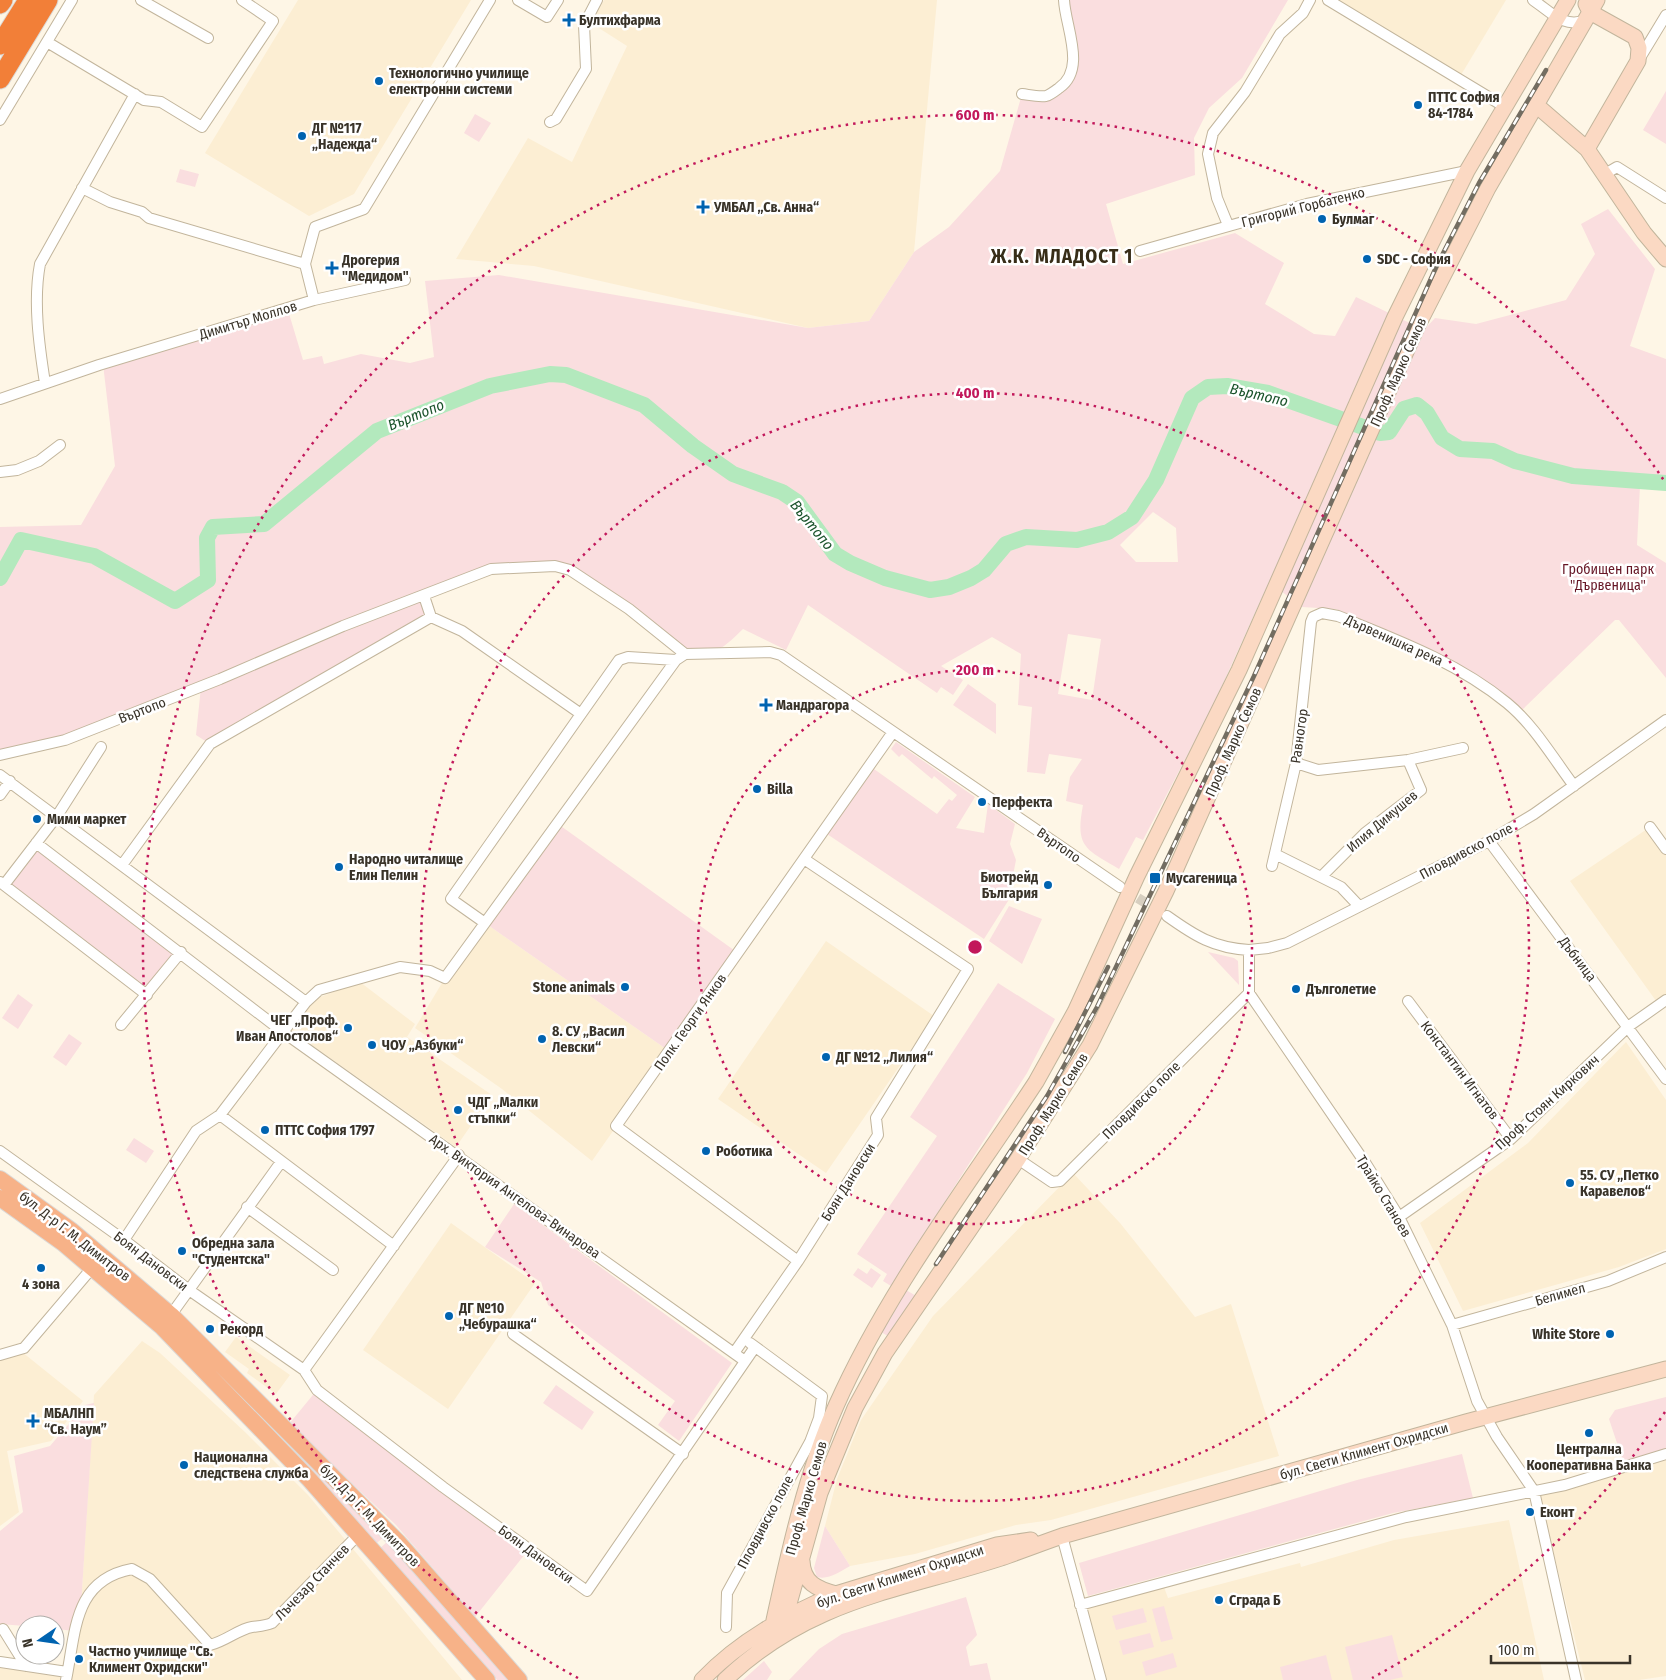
<svg xmlns="http://www.w3.org/2000/svg" width="1666" height="1680" viewBox="0 0 1666 1680" font-family="'Fira Sans Condensed',sans-serif">
<rect width="100%" height="100%" fill="#fef6e6"/>
<path fill="#fceed3" d="M298 0H471L354 194 309 216 205 153Z
M604 0H937L914 252 869 321 808 328 534 266 456 259 528 138 572 162 627 46 591 23Z
M1338 0H1506L1461 75Z
M1650 827 1666 849V1000L1659 1005 1570 881Z
M485 923 669 1051 592 1161 502 1089 415 1028 445 978Z
M826 941 934 1016 826 1173 718 1099Z
M360 982 415 1024 407 1037 492 1095 456 1147 292 1031 315 999Z
M1626 1042 1666 1100V1249L1619 1267 1463 1311 1420 1223 1528 1143Z
M1073 1173 1120 1223 1195 1317 1231 1304 1279 1456 1051 1520 1016 1525 915 1554 850 1566 825 1526 837 1479 861 1420 933 1316Z
M451 1223 535 1283 448 1409 363 1350Z
M236 1337 290 1375 276 1394 247 1373 249 1369 225 1352Z
M142 1341 160 1353 245 1432 308 1495 462 1680H0V1662L67 1672 81 1606 94 1395Z
M22 1352 83 1401 51 1441 7 1451 19 1512 0 1526V1359Z
M1666 1460V1676L1639 1680H1585L1539 1494Z
M1509 1520 1544 1680H1107L1087 1608 1164 1587 1168 1598 1300 1563 1301 1567 1394 1540Z"/>
<path fill="#fadedf" fill-rule="evenodd" d="M1064 0H1288L1242 78 1209 108 1194 138 1195 175 1106 204 1123 264 1235 233 1284 263 1265 304 1314 334 1335 336 1356 297 1424 330 1435 318 1476 324 1566 300 1595 254 1581 224 1608 209 1655 269 1630 346 1666 359V489L1640 486 1637 545 1666 563V678L1619 620H1615L1521 711 1432 652 1336 609 1302 607 1269 582 1212 708 1143 840 1136 837 1119 869C1085 849 1075 847 1083 805L1066 801 1070 777 1082 759 1049 754 1045 774 1027 772 1032 707 1018 705 1021 654 992 637 941 666 963 680 953 695 941 687 937 693 808 605 786 650 743 629C719 652 715 657 682 647L555 566 491 569 424 596 431 617 210 744 196 735 201 687 65 740 0 755V527L81 525 115 466 103 364 287 307 303 360 322 356 324 364 361 354 410 363 434 357 425 281 499 275 808 328 869 321 914 252 949 227 1000 171 1022 94 1047 96 1071 72ZM1153 512 1176 528 1178 562H1136L1120 545ZM1068 634 1101 639 1092 700 1058 694Z
M1666 91V144L1643 130Z
M475 114 491 123 479 142 464 133Z
M180 169 199 174 195 187 176 182Z
M968 684 996 704V734L953 705Z
M896 742 975 797 956 828 984 833 988 804 1015 824 1010 844 1016 860 1008 901 984 939 827 834 874 769 937 814 949 799 952 801 957 795 934 776 932 779 902 754 899 757 891 749Z
M558 824 738 953 669 1051 485 923Z
M36 843 181 952 147 995 4 885Z
M1009 906 1042 919 1022 964 989 941Z
M1208 952 1234 958 1238 961 1239 985Z
M998 983 1055 1019 1027 1073 891 1286 883 1281 887 1274 857 1254 937 1136 910 1117Z
M18 994 33 1005 18 1029 2 1018Z
M69 1034 82 1043 66 1066 53 1057Z
M134 1138 154 1151 146 1163 126 1150Z
M514 1204 732 1363 679 1441 658 1425 675 1401 548 1305 541 1282 485 1247Z
M858 1268 867 1274 871 1268 881 1275 872 1288 853 1275Z
M906 1290 918 1297 891 1338 881 1332Z
M182 1344 233 1386 293 1449 384 1537 373 1546Z
M556 1385 594 1412 582 1430 543 1403Z
M317 1390 529 1549 475 1617 396 1525 289 1424Z
M1666 1397V1454L1625 1467 1609 1419 1615 1410Z
M94 1403 81 1606 76 1631 55 1629V1625L25 1626 0 1624V1531L23 1512 14 1456 50 1446 85 1405Z
M1462 1454 1473 1498 1393 1513 1088 1596 1079 1563 1357 1480Z
M825 1526 850 1566C839 1572 829 1580 817 1577L814 1568Z
M388 1541 511 1680H497L445 1621 377 1551Z
M966 1597 977 1635 966 1647 970 1666 987 1663 991 1680H789L819 1649 842 1634Z
M1164 1606 1173 1639 1161 1642 1152 1609Z
M1143 1608 1147 1622 1116 1630 1112 1616Z
M1150 1633 1154 1647 1123 1655 1119 1641Z
M1392 1635 1403 1677 1390 1680H1353L1345 1647Z
M1173 1653 1177 1667 1146 1676 1142 1662Z
M1326 1655 1332 1680H1283L1280 1667Z
M764 1661 772 1672 767 1680H743Z"/>
<g fill="none" stroke-linecap="round" stroke-linejoin="round">
<path stroke="#b3e9bd" stroke-width="16" d="M0 578 21 540 94 556 175 601 208 580 207 538 213 527 264 524 377 431 490 386 550 374 566 375 644 405 693 446 733 474 782 492 797 502 835 554 850 563 885 578 930 590 949 587 971 578 984 570 1006 544 1026 537 1077 540 1108 532 1132 517 1156 480 1192 398 1208 387 1227 386 1268 393 1380 433 1389 432 1404 409 1417 405 1427 413 1442 438 1460 449 1493 451 1515 461 1573 476 1666 483"/>
<path stroke="#d7cfc0" stroke-width="10" stroke-dasharray="10 5" stroke-linecap="butt" d="M1125 890 1162 913"/>
<g stroke="#c2b59c" stroke-width="12">
<path id="street" d="M141 0 208 38
M518 0 547 17 558 0
M1328 0 1505 107
M1533 0C1551 12 1564 29 1586 20
M47 42 144 100 161 102 202 127 273 21 242 0
M1640 58 1666 15
M1022 94C1030 95 1038 97 1046 96 1050 95 1055 91 1059 88 1087 69 1065 26 1064 0
M0 120 72 0
M550 122 556 119 586 69 584 25 597 0
M1605 174 1617 167 1666 198
M82 188 110 202 142 212 149 218 305 264
M1228 225 1217 198 1208 154 1213 133 1245 92 1280 34 1303 13 1310 0
M1140 251 1307 204 1467 171
M314 300 305 264 315 227 364 209 490 0
M45 383C39 345 33 301 40 264L135 94
M0 399 99 365 314 300 405 280
M0 472 17 470 39 461 60 445
M424 596 431 617 462 631 581 714
M0 755 65 740 220 679 343 626 491 569 555 566 570 570 629 609 685 654
M1296 763 1318 770 1408 760 1463 748
M0 775 306 1002
M0 795 10 781
M1650 827 1666 849
M1489 841 1666 1079
M36 843 283 1032 745 1361
M1275 854 1341 887 1359 906
M122 865 210 744 431 617
M1272 866 1296 763 1311 622 1313 617 1322 613 1338 616C1397 640 1457 662 1507 703 1534 725 1553 758 1574 786
M1322 876 1365 833 1421 790 1408 760
M0 882 147 995
M4 885 57 816 101 747
M1167 916C1195 936 1214 948 1249 950
M485 923 451 899 619 660 628 657 676 660
M1249 993 1366 1164 1399 1217 1452 1325 1477 1401 1497 1437 1534 1491 1576 1680
M1408 1001 1511 1139
M121 1025 181 952
M220 1115 394 1246
M0 1151 124 1240 189 1290 304 1370 317 1390 443 1487 587 1591 755 1347
M1018 1159 1052 1182 1060 1181 1249 993V950L1268 948 1287 943 1489 841 1534 814 1666 720
M247 1207 333 1270
M1399 1217 1511 1139 1629 1026 1666 1000
M124 1240 196 1131 220 1115 306 1002 319 990 400 967 430 971 445 978 676 660 685 654 770 652 781 655 1120 887
M798 1261 616 1126 893 732
M168 1319 281 1162
M1452 1325 1608 1281 1666 1257
M513 1334 683 1454
M734 1353 798 1261 878 1135 876 1118 968 969 804 859
M0 1355 24 1348 92 1268
M304 1370 459 1155
M1062 1536 1101 1680
M1080 1605 1406 1517 1565 1485 1666 1454
M726 1627 727 1593 810 1442 819 1418 822 1396 750 1343
M3 1629 26 1666
M0 1662 67 1672
M66 1680C76 1632 73 1580 132 1569L150 1579 210 1645C226 1641 239 1629 252 1627 260 1626 265 1626 272 1623L359 1534"/>
</g>
<g stroke="#c2b59c" stroke-width="17">
<path id="secondary" d="M1586 4 1590 12 1635 37 1639 48 1638 61 1587 149
M1535 104 1587 149 1644 233 1666 259
M802 1561C803 1583 817 1589 836 1594
M774 1620C790 1547 806 1474 836 1406 887 1291 967 1187 1036 1082L1075 1012 1137 876 1239 670 1395 317 1467 171 1568 0
M772 1641 785 1618 820 1493 855 1408 885 1353 1018 1159 1090 1045 1166 891 1417 327 1488 188 1597 0
M702 1680C740 1640 787 1615 836 1594L997 1545 1031 1540
M725 1680C810 1599 896 1592 1001 1558 1021 1551 1042 1543 1062 1536L1466 1422 1666 1369"/>
</g>
<g stroke="#dbdad8" stroke-width="18">
<path id="primary" d="M0 1179 72 1231 171 1315 398 1542 519 1680
M0 1198 63 1243 162 1327 309 1479 487 1680"/>
</g>
<g stroke="#dbdad8" stroke-width="21">
<path id="highway" d="M0 4 3 0
M0 45 28 0
M0 79 48 0"/>
</g>
<use href="#street" stroke="#fff" stroke-width="10"/>
<use href="#secondary" stroke="#fbd9c3" stroke-width="15"/>
<use href="#primary" stroke="#f7b288" stroke-width="16"/>
<use href="#highway" stroke="#f27f38" stroke-width="19"/>
<g stroke="#736d61" stroke-width="4.5">
<path id="rail" d="M1065 1052 1108 967
M936 1264 1047 1096 1097 1007 1254 676 1437 265 1479 183 1546 70"/>
</g>
<use href="#rail" stroke="#fff" stroke-width="2.5" stroke-dasharray="8" stroke-linecap="butt"/>
</g>
<g fill="none" stroke="#c2185b" stroke-width="2.5" stroke-dasharray="2.5 5">
<circle cx="975" cy="947" r="277"/>
<circle cx="975" cy="947" r="554"/>
<path d="M1665 1412A832 832 0 0 1 1372 1678M578 1678A832 832 0 1 1 1665 482"/>
</g>
<g fill="#0063b0" stroke="#fff" stroke-width="2">
<path d="M566.5 12.5h5v5h5v5h-5v5h-5v-5h-5v-5h5z"/>
<circle cx="379" cy="81" r="5"/>
<circle cx="1418" cy="105" r="5"/>
<circle cx="302" cy="136" r="5"/>
<path d="M700.5 199.5h5v5h5v5h-5v5h-5v-5h-5v-5h5z"/>
<circle cx="1322" cy="219" r="5"/>
<circle cx="1367" cy="259" r="5"/>
<path d="M329.5 260.5h5v5h5v5h-5v5h-5v-5h-5v-5h5z"/>
<path d="M763.5 697.5h5v5h5v5h-5v5h-5v-5h-5v-5h5z"/>
<circle cx="757" cy="789" r="5"/>
<circle cx="982" cy="802" r="5"/>
<circle cx="37" cy="819" r="5"/>
<circle cx="339" cy="867" r="5"/>
<rect x="1149" y="872" width="12" height="12" rx="2.5"/>
<circle cx="1048" cy="885" r="5"/>
<circle cx="625" cy="987" r="5"/>
<circle cx="1296" cy="989" r="5"/>
<circle cx="348" cy="1028" r="5"/>
<circle cx="542" cy="1039" r="5"/>
<circle cx="372" cy="1045" r="5"/>
<circle cx="826" cy="1057" r="5"/>
<circle cx="458" cy="1110" r="5"/>
<circle cx="265" cy="1130" r="5"/>
<circle cx="706" cy="1151" r="5"/>
<circle cx="1570" cy="1183" r="5"/>
<circle cx="182" cy="1251" r="5"/>
<circle cx="41" cy="1268" r="5"/>
<circle cx="449" cy="1316" r="5"/>
<circle cx="210" cy="1329" r="5"/>
<circle cx="1610" cy="1334" r="5"/>
<path d="M30.5 1413.5h5v5h5v5h-5v5h-5v-5h-5v-5h5z"/>
<circle cx="1589" cy="1433" r="5"/>
<circle cx="184" cy="1465" r="5"/>
<circle cx="1530" cy="1512" r="5"/>
<circle cx="1219" cy="1600" r="5"/>
<circle cx="79" cy="1659" r="5"/>
</g>
<g text-anchor="middle" stroke-width="5" stroke-linejoin="round" paint-order="stroke">
<g font-size="14" font-weight="bold" fill="#393329" stroke="#fff" text-anchor="start">
<text x="579" y="25">Бултихфарма</text>
<text x="389" y="78">Технологично училище<tspan x="389" dy="16">електронни системи</tspan></text>
<text x="1428" y="102">ПТТС София<tspan x="1428" dy="16">84-1784</tspan></text>
<text x="312" y="133">ДГ №117<tspan x="312" dy="16">„Надежда“</tspan></text>
<text x="714" y="212">УМБАЛ „Св. Анна“</text>
<text x="1332" y="224">Булмаг</text>
<text x="1377" y="264">SDC - София</text>
<text x="342" y="265">Дрогерия<tspan x="342" dy="16">"Медидом"</tspan></text>
<text x="776" y="710">Мандрагора</text>
<text x="767" y="794">Billa</text>
<text x="992" y="807">Перфекта</text>
<text x="47" y="824">Мими маркет</text>
<text x="349" y="864">Народно читалище<tspan x="349" dy="16">Елин Пелин</tspan></text>
<text x="1038" y="882" text-anchor="end">Биотрейд<tspan x="1038" dy="16">България</tspan></text>
<text x="1166" y="883">Мусагеница</text>
<text x="615" y="992" text-anchor="end">Stone animals</text>
<text x="1306" y="994">Дълголетие</text>
<text x="338" y="1025" text-anchor="end">ЧЕГ „Проф.<tspan x="338" dy="16">Иван Апостолов“</tspan></text>
<text x="552" y="1036">8. СУ „Васил<tspan x="552" dy="16">Левски“</tspan></text>
<text x="382" y="1050">ЧОУ „Азбуки“</text>
<text x="836" y="1062">ДГ №12 „Лилия“</text>
<text x="468" y="1107">ЧДГ „Малки<tspan x="468" dy="16">стъпки“</tspan></text>
<text x="275" y="1135">ПТТС София 1797</text>
<text x="716" y="1156">Роботика</text>
<text x="1580" y="1180">55. СУ „Петко<tspan x="1580" dy="16">Каравелов“</tspan></text>
<text x="192" y="1248">Обредна зала<tspan x="192" dy="16">"Студентска"</tspan></text>
<text x="41" y="1289" text-anchor="middle">4 зона</text>
<text x="459" y="1313">ДГ №10<tspan x="459" dy="16">„Чебурашка“</tspan></text>
<text x="220" y="1334">Рекорд</text>
<text x="1600" y="1339" text-anchor="end">White Store</text>
<text x="44" y="1418">MБАЛНП<tspan x="44" dy="16">“Св. Наум”</tspan></text>
<text x="1589" y="1454" text-anchor="middle">Централна<tspan x="1589" dy="16">Кооперативна Банка</tspan></text>
<text x="194" y="1462">Национална<tspan x="194" dy="16">следствена служба</tspan></text>
<text x="1540" y="1517">Еконт</text>
<text x="1229" y="1605">Сграда Б</text>
<text x="89" y="1656">Частно училище "Св.<tspan x="89" dy="16">Климент Охридски"</tspan></text>
</g>
<g font-size="14" fill="#393329" stroke="#fff">
<text transform="translate(1303 207) rotate(-14)" y="5">Григорий Горбатенко</text>
<text transform="translate(248 320) rotate(-17)" y="5">Димитър Моллов</text>
<text transform="translate(1398 372) rotate(-66)" y="5">Проф. Марко Семов</text>
<text transform="translate(1394 640) rotate(24)" y="5">Дървенишка река</text>
<text transform="translate(142 710) rotate(-21)" y="5">Въртопо</text>
<text transform="translate(1299 736) rotate(-82)" y="5">Равногор</text>
<text transform="translate(1233 742) rotate(-66)" y="5">Проф. Марко Семов</text>
<text transform="translate(1382 821) rotate(-40)" y="5">Илия Димушев</text>
<text transform="translate(1059 845) rotate(35)" y="5">Въртопо</text>
<text transform="translate(1466 851) rotate(-28)" y="5">Пловдивско поле</text>
<text transform="translate(1578 959) rotate(53)" y="5">Дъбница</text>
<text transform="translate(690 1022) rotate(-55)" y="5">Полк. Георги Янков</text>
<text transform="translate(1460 1070) rotate(53)" y="5">Константин Игнатов</text>
<text transform="translate(1141 1100) rotate(-45)" y="5">Пловдивско поле</text>
<text transform="translate(1547 1102) rotate(-42)" y="5">Проф. Стоян Киркович</text>
<text transform="translate(1053 1104) rotate(-58)" y="5">Проф. Марко Семов</text>
<text transform="translate(848 1182) rotate(-58)" y="5">Боян Дановски</text>
<text transform="translate(515 1196) rotate(35)" y="5">Арх. Виктория Ангелова-Винарова</text>
<text transform="translate(1384 1196) rotate(59)" y="5">Трайко Станоев</text>
<text transform="translate(75 1236) rotate(38)" y="5">бул. Д-р Г. М. Димитров</text>
<text transform="translate(151 1261) rotate(37)" y="5">Боян Дановски</text>
<text transform="translate(1560 1294) rotate(-16)" y="5">Белимел</text>
<text transform="translate(1364 1451) rotate(-16)" y="5">бул. Свети Климент Охридски</text>
<text transform="translate(806 1498) rotate(-74)" y="5">Проф. Марко Семов</text>
<text transform="translate(370 1515) rotate(46)" y="5">бул. Д-р Г. М. Димитров</text>
<text transform="translate(765 1522) rotate(-62)" y="5">Пловдивско поле</text>
<text transform="translate(536 1554) rotate(36)" y="5">Боян Дановски</text>
<text transform="translate(900 1576) rotate(-18)" y="5">бул. Свети Климент Охридски</text>
<text transform="translate(312 1582) rotate(-46)" y="5">Лъчезар Станчев</text>
</g>
<g font-size="14" fill="#661625" stroke="#fff">
<text x="1608" y="574">Гробищен парк<tspan x="1608" dy="16">"Дървеница"</tspan></text>
</g>
<g font-size="15" font-style="italic" fill="#1a532b" stroke="#fff">
<text transform="translate(1259 395) rotate(13)" y="5">Въртопо</text>
<text transform="translate(416 415) rotate(-22)" y="5">Въртопо</text>
<text transform="translate(812 525) rotate(51)" y="5">Въртопо</text>
</g>
<g font-size="19" font-weight="bold" letter-spacing="1" fill="#372d18" stroke="#fff">
<text x="1062" y="263">Ж.К. МЛАДОСТ 1</text>
</g>
</g>
<circle cx="975" cy="947" r="8" fill="#c2185b" stroke="#fff" stroke-width="2.5"/>
<g font-size="15" text-anchor="middle" font-weight="bold" fill="#c2185b" stroke="#fff" stroke-width="5" stroke-linejoin="round" paint-order="stroke">
<text x="975" y="120">600 m</text>
<text x="975" y="398">400 m</text>
<text x="975" y="675">200 m</text>
</g>
<g transform="translate(40 1640) rotate(257)"><circle r="24" fill="#ffffff" stroke="#b0ada9"/>
<path d="M0-4L9 19L0 12L-9 19Z" fill="#0063b0"/>
<text y="-8" font-size="14" font-weight="bold" text-anchor="middle" fill="#393329">N</text>
</g>
<path d="M1491 1655v8h139v-8" fill="none" stroke="#393329" stroke-width="2.5"/>
<text x="1498" y="1655" font-size="15" fill="#393329" stroke="#ffffff" stroke-width="4" paint-order="stroke">100 m</text>
</svg>
